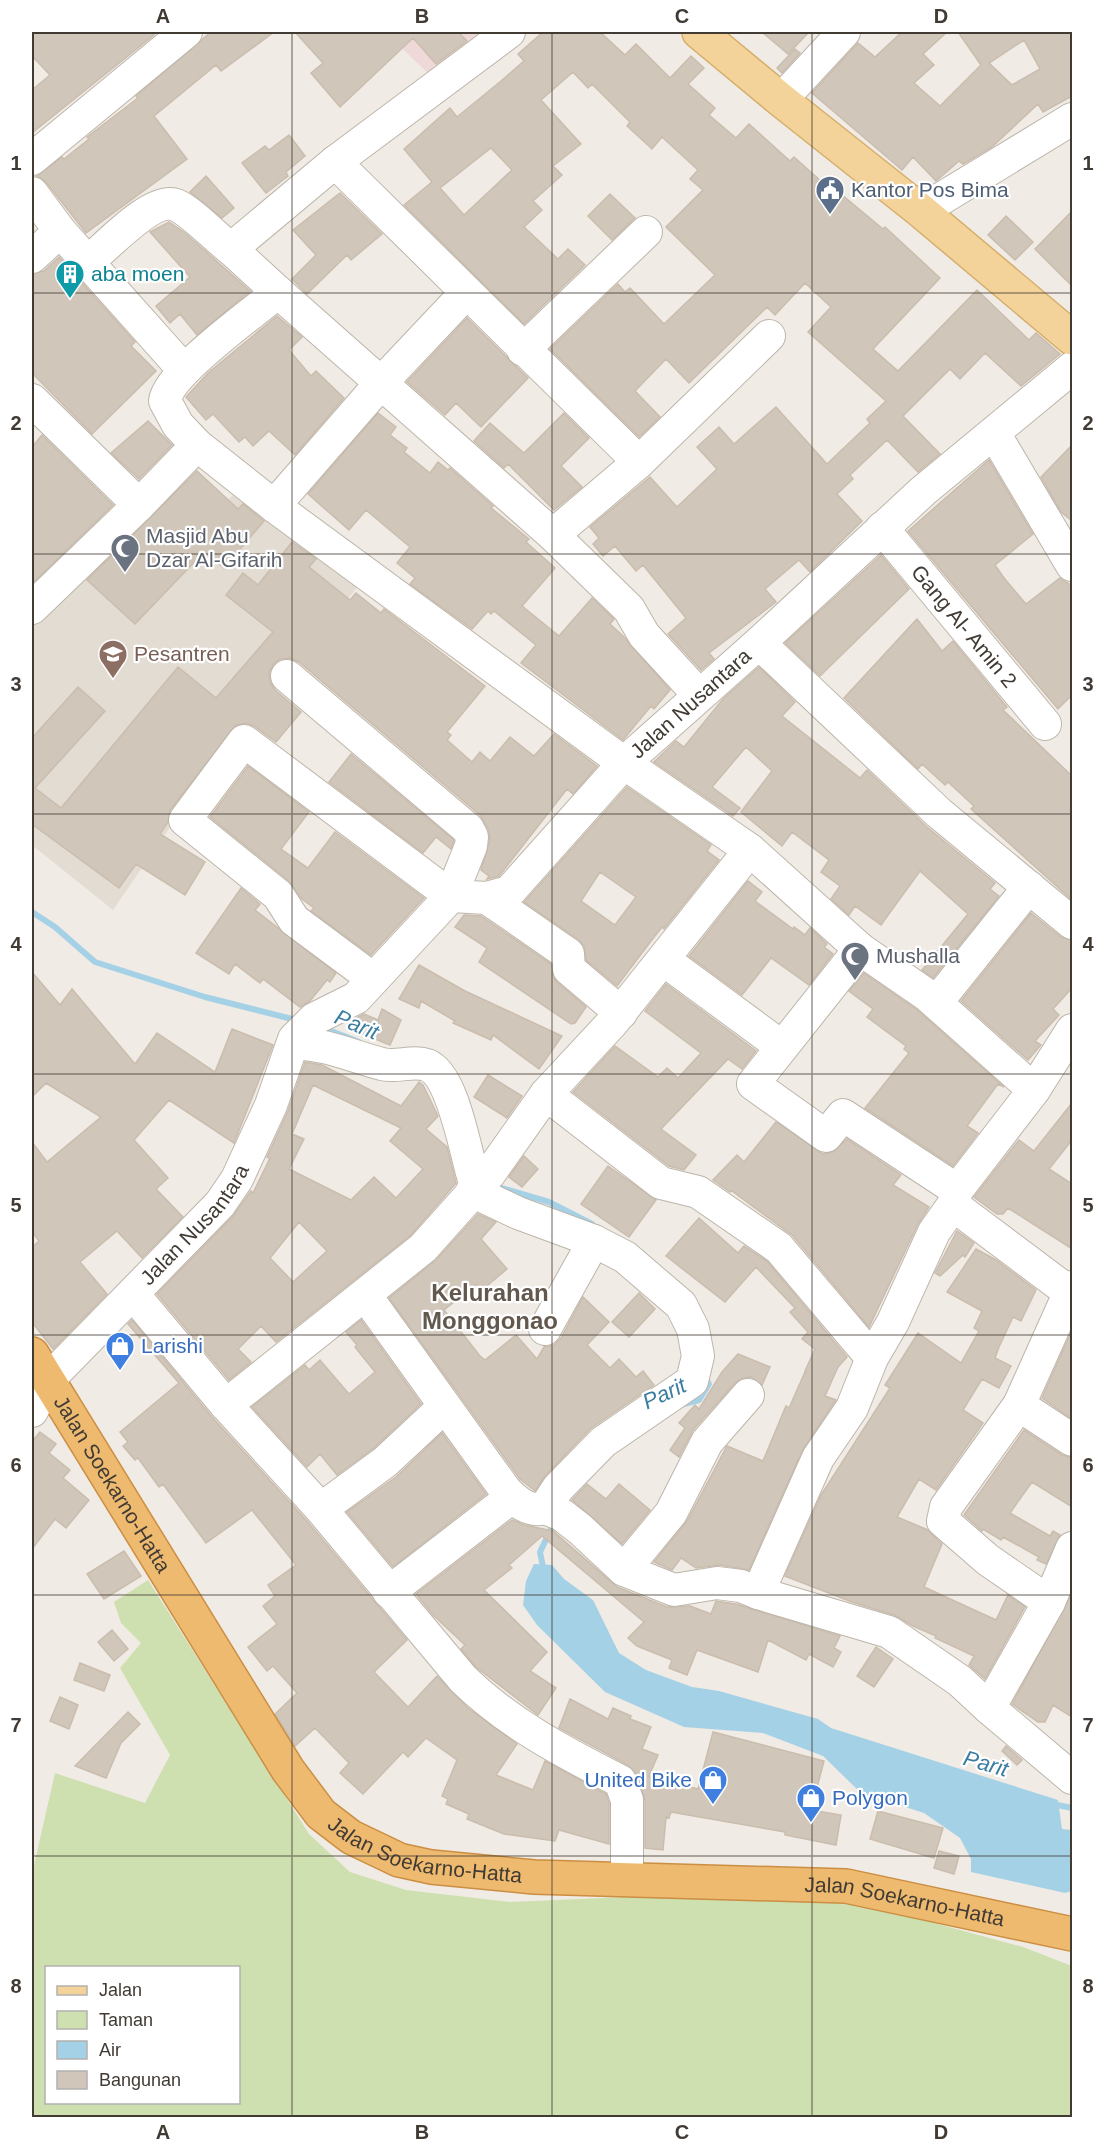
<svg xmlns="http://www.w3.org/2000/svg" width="1104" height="2149" viewBox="0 0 1104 2149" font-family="Helvetica,sans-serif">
<rect width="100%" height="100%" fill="#f0ebe4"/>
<path fill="#e3dcd2" d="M242 485 364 579 219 756 113 910 32 845V619L138 516 174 560Z"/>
<path fill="#efd9d8" d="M385 32H496L433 78Z"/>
<path fill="#cee0b0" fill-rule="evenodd" d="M148 1580 309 1834 350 1872 406 1890 511 1902 762 1891 875 1907 1023 1947 1072 1966V2117L32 2118V1874L55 1773 145 1803 170 1755 120 1668 141 1643 121 1623 114 1602ZM46 1968H238V2102H46Z"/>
<path fill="#a5d1e7" d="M534 1564 552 1565 564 1579 593 1600 619 1653 646 1670 692 1687 719 1691 818 1719 831 1728 1058 1800 1062 1829 1072 1830V1891L1065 1893 971 1872V1859L960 1838 924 1813 890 1802 874 1801 863 1795 823 1756 763 1733 684 1727 605 1692 537 1625 523 1605 526 1581Z"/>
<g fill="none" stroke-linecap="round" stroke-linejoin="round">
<path stroke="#a5d1e7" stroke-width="6" d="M32 912 55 927 95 962 205 997 300 1021
M321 1027 359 1042
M498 1187 549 1202 592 1224
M680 1405 699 1400 709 1384 705 1376
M544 1572 540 1552 554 1523
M1052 1804 1072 1808"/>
</g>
<path fill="#d0c6ba" stroke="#cabdae" stroke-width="1.5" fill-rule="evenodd" d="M32 32H151L154 35 32 133V90L50 75 32 56Z
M211 32H274L221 71 216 65 154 116 187 159 86 233 46 182 37 176 62 157 64 159 89 139 87 137 138 98 136 96Z
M295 32H458L467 41 436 64 413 38 340 107 311 73 323 63Z
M543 32H600L625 55 636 44 670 78 691 56 704 68 688 84 715 108 709 115 736 138 749 124 790 161 794 157 822 182 824 180 883 229 885 227 940 278 873 349 898 371 977 290 1029 340 1036 333 1060 354 1021 386 985 353 960 379 950 369 903 416 940 454 918 472 887 440 850 475 853 479 837 494 862 521 810 572 799 560 765 589 776 602 709 653 714 659 701 670 668 634 686 618 643 565 636 571 615 546 603 556 593 544 599 538 590 527 650 477 677 507 717 469 697 447 719 427 734 444 776 407 827 464 870 423 867 419 886 401 808 332 831 307 805 283 775 315 767 307 689 383 666 359 635 391 660 417 639 437 550 349 618 284 625 292 630 288 664 324 715 275 666 227 703 190 690 179 698 170 662 137 652 149 627 126 630 122 592 84 588 88 573 72 541 100 581 144 553 166 562 175 533 201 542 210 524 227 558 259 568 249 585 265 524 324 404 205 432 182 404 149 450 108 457 117 501 81 524 61 518 54ZM491 148 512 170 464 215 440 188Z
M762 32H809L788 54Z
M902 32H947L923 54 934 65 914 83 940 106 981 65 958 32H1072V96L1043 112 1038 104 992 147 963 164 959 161 936 181 913 157 902 170 812 93 858 43 875 57ZM1024 40 1040 69 1012 85 989 63Z
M795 49 800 53 782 73 777 68Z
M289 135 305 156 286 172 288 176 266 193 242 163 265 146 269 150Z
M206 176 234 208 222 218 190 192Z
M340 193 382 234 351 260 347 255 307 294 292 279 316 255 293 230Z
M610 194 635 218 612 240 588 216Z
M1072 211V286L1035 249Z
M1006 216 1033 242 1015 260 988 235Z
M169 222 185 233 250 291 197 335 180 314 170 323 156 306 190 277 150 232Z
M59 257 135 342 131 346 156 371 92 434 32 373V274L44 271Z
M277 316 302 337 289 350 311 376 316 371 344 398 295 455 269 431 253 446 245 437 239 442 213 414 206 420 186 397 208 373Z
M467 318 528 378 481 427 456 403 445 415 407 382Z
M378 413 396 427 390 435 407 448 404 452 430 473 438 462 448 470 450 468 493 506 491 508 529 539 526 542 555 568 522 606 559 636 592 598 614 619 610 624 624 637 670 690 654 709 651 706 623 740 521 663 536 645 494 611 491 614 488 611 472 629 410 584 415 578 397 563 410 547 366 510 349 530 308 494Z
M564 413 589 438 561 466 582 487 554 510 508 464 504 468 474 441 490 423 524 453Z
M148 421 172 445 139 479 111 453Z
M42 435 113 505 32 584V447Z
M1072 445V521L1061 512 1041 477Z
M989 460 1033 534 995 565 1004 578 1026 604 1060 578 1072 586V695L1058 709 908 531Z
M197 471 238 509 243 504 264 521 224 568 204 552 135 624 87 580Z
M292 542 316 559 309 567 350 600 356 593 381 613 384 609 485 686 447 732 451 735 447 740 472 762 480 752 490 761 510 737 534 756 554 734 597 766 573 794 567 789 499 876 487 879 489 876 481 870 490 839 488 829 480 815 299 662 290 658 280 659 273 665 269 673 270 682 275 690 301 712 276 742 254 726 246 723 236 725 170 810 168 822 160 834 205 862 185 895 136 864 119 888 32 824V738L78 687 105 711 35 788 61 808 178 667 216 698 273 632 226 595 243 573 258 585Z
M881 555 909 589 820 676 785 643Z
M917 619 942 651 953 641 1007 707 1003 710 1072 776V900L971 809 974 806 948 782 945 785 922 764 918 769 844 698Z
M759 667 795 702 782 716 860 778 867 770 927 827 995 883 990 889 999 896 933 978 922 970 968 914 920 871 881 925 855 906 849 915 831 899 840 886 821 872 829 860 792 832 782 846 741 812 772 771 746 747 712 787 740 808 733 816 654 762 676 741 684 747 723 699Z
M351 754 454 840 451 849 436 837 423 853 329 782Z
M248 766 309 812 281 849 308 868 335 832 424 898 371 955 311 911 314 908 302 899 289 881 210 817Z
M627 787 711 845 707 851 719 860 664 929 662 927 651 941 617 986 586 960 584 946 579 940 524 902ZM600 872 636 897 615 925 581 901Z
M748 881 762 892 755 901 793 929 794 927 805 935 810 928 827 944 824 947 833 954 809 985 771 958 742 995 689 956Z
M241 888 260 904 255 910 336 973 330 982 327 980 310 1001 300 1007 263 979 260 983 235 964 229 974 196 953Z
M1031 913 1061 937 1072 940V988L1053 1009 1059 1015 1035 1041 1041 1045 1028 1060 961 1001Z
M464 915 481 916 551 964 553 977 557 982 586 1007 575 1023 571 1024 479 962 487 948 455 927Z
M419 965 465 991 562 1036 539 1069 493 1035 491 1040 453 1023 455 1021 421 1001 419 1008 399 999Z
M32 972 60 1005 72 989 135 1064 157 1033 215 1072 232 1029 273 1045 234 1143 169 1100 134 1140 168 1178 156 1189 183 1217 142 1258 117 1231 80 1262 107 1294 53 1349 32 1322V1247L39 1241 32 1232V1142L47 1162 101 1117 46 1083 32 1097Z
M864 973 916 1009 1004 1087 998 1084 967 1126 978 1133 953 1166 865 1108 909 1053 904 1049 906 1046 867 1017 873 1009 849 991Z
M666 984 756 1051 742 1069 728 1059 661 1129 696 1155 684 1170 669 1166 573 1092 615 1046 658 1077 667 1068 678 1078 701 1053 645 1011Z
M382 1009 401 1020 390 1045 348 1028 351 1021 364 1014 378 1020Z
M305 1062 322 1065 401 1106 419 1082 423 1085 438 1116 426 1129 447 1147 456 1183 411 1235 276 1342 261 1326 238 1349 251 1362 229 1380 157 1294 233 1216 251 1191 253 1193 270 1158 267 1157 288 1111ZM313 1085 401 1128 390 1141 423 1169 396 1198 374 1177 351 1200 289 1169 304 1139 292 1134ZM299 1222 327 1251 293 1282 270 1258Z
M488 1075 522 1096 507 1118 474 1097Z
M1072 1103V1140L1049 1169 1072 1184V1249L1008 1208 1003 1214H997L974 1197 1019 1140 1034 1151Z
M776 1122 823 1154 833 1152 847 1139 901 1175 893 1185 929 1207 918 1224 869 1327 793 1236 732 1191 730 1192 713 1180 737 1155 744 1162Z
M524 1156 538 1169 522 1187 509 1177Z
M608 1166 656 1200 629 1237 581 1204Z
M478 1214 496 1222 481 1239 507 1269 482 1290 477 1284 444 1310 480 1356 485 1360 516 1335 537 1359 544 1347 554 1345 561 1338 583 1297 609 1322 587 1345 610 1368 619 1359 636 1377 643 1371 654 1385 590 1429 545 1476 535 1491 520 1479 389 1298 436 1260Z
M699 1218 738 1253 744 1246 767 1261 847 1357 838 1367 825 1396 836 1400 802 1451 749 1570 719 1565 696 1568 681 1558 672 1570 654 1562 687 1521 727 1446 763 1461 786 1406 789 1408 805 1372 807 1373 805 1371 815 1349 802 1339 808 1332 790 1312 795 1308 756 1267 725 1302 666 1256Z
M957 1231 974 1243 965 1257 963 1255 940 1276 935 1273Z
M976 1249 996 1260 1036 1290 1021 1321 1013 1317 999 1347 995 1358 1011 1366 999 1388 982 1379 963 1410 983 1423 936 1490 919 1479 897 1517 928 1530 942 1544 924 1587 996 1620 1008 1595 1025 1607 985 1679 969 1665 974 1656 935 1638 936 1636 913 1626 894 1615 852 1602 785 1576 821 1495 890 1388 885 1385 918 1333 961 1363 979 1331 974 1328 982 1311 947 1292Z
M639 1293 655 1309 629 1337 612 1322Z
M132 1320 212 1417 307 1521 407 1640 374 1672 408 1707 437 1676 468 1708 517 1744 496 1775 533 1790 545 1761 606 1794 609 1803V1844L559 1830 555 1841 504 1834 467 1819 469 1814 446 1804 448 1799 442 1796 457 1760 426 1738 408 1757 403 1752 363 1794 340 1773 349 1763 315 1728 295 1746 275 1714 297 1693 273 1666 267 1671 248 1647 277 1624 263 1606 275 1596 268 1585 296 1565 252 1510 206 1543 163 1484 159 1487 138 1458 135 1460 123 1446 128 1442 120 1432 179 1383 128 1324Z
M361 1320 421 1404 374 1448 337 1475 320 1454 307 1467 252 1407 305 1365 309 1370 320 1360 349 1394 375 1372 355 1347 357 1345 346 1332Z
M1072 1330V1419L1042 1398Z
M738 1354 770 1367 762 1385 751 1377 743 1378 735 1383 693 1430 679 1457 670 1450 685 1428 679 1423 695 1405 699 1409 722 1372Z
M1024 1430 1062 1455 1072 1458V1507L1032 1482 1010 1513 1050 1536 1053 1531 1060 1535 1046 1564 1037 1560 1039 1557 1003 1537 1001 1540 983 1529 982 1531 964 1515Z
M40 1432 56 1444 49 1453 70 1470 63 1478 89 1500 66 1528 55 1519 32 1549V1439L33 1440Z
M442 1433 486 1494 393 1567 347 1512 396 1477Z
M587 1484 606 1499 619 1484 650 1510 622 1544 572 1500Z
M512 1520 524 1525 553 1531 617 1587 667 1607 690 1606 711 1614 716 1601 736 1604 840 1636 834 1648 841 1652 833 1667 809 1654 806 1660 768 1640 758 1672 697 1650 687 1675 669 1668 672 1660 637 1646 628 1638 644 1622 542 1536 509 1565 512 1568 484 1590 547 1652 530 1671 556 1688 538 1715 476 1667 461 1649 465 1645 433 1615 416 1594Z
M124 1551 141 1576 104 1599 87 1574Z
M1072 1593V1717L1053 1705 1045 1722H1038L1012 1704Z
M112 1630 128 1649 114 1661 98 1642Z
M876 1647 893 1659 874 1687 857 1676Z
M80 1663 110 1675 104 1691 74 1680Z
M60 1697 78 1705 69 1729 50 1721Z
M570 1699 608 1719 613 1708 631 1716 630 1719 651 1727 642 1749 658 1755 649 1776 698 1789 713 1732 824 1761 811 1810 841 1815 836 1845 785 1835V1832L671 1812 669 1818 666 1817 663 1850 645 1848V1800L637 1775 628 1765 559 1728Z
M128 1712 140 1724 121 1743 106 1778 75 1766Z
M1006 1746 1022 1760 1017 1765 1002 1751Z
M878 1811 943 1828 934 1858 870 1839Z
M939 1851 959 1856 954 1874 934 1868Z"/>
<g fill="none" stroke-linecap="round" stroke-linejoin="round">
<g stroke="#bdb5aa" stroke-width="34">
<g id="minor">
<path d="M509 32 335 162 231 249 278 292C253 313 168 373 165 401L178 425 197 445 274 506 624 763 750 850 860 949 927 995 1034 1090"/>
<path d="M781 100 844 32"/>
<path d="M32 159 186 32"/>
<path d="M335 162 639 462 553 535"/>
<path d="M32 193 60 231 184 370"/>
<path d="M921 211 1072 119"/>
<path d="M32 257 60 231"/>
<path d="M89 261C107 246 153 196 176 205 192 212 216 238 231 249"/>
<path d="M278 292 553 535 629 609 644 635 699 695"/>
<path d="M523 350 646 232"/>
<path d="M32 400 139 505 197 445"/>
<path d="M994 433 1072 565"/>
<path d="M639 462 769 336"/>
<path d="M274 506 381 383 466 293"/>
<path id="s1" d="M882 528 1045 724"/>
<path d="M32 608 139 505"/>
<path d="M759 643 939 813 1072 923"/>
<path id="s2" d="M451 896 487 898 509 892 624 763 759 643 923 491 1072 368"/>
<path d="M487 898 568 954 569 969 621 1013"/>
<path d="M860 949 753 1084 826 1136 843 1115 957 1190"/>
<path d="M664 960 782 1047"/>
<path d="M372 978 294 920 278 895 185 820 244 741 451 896"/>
<path d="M936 1003 1029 887"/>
<path d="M293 1043C331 1045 347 1055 382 1064 396 1068 413 1060 427 1065 455 1076 466 1159 476 1186"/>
<path d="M546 1094 661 1183 698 1192 779 1248 872 1358"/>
<path d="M472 1191 518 1213 594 1241 625 1257 681 1305 693 1329 698 1356 692 1381 603 1442 558 1488 545 1508 562 1515 580 1529 624 1570 674 1590 717 1583 741 1586 758 1593"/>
<path d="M953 1205 1069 1292"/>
<path d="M133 1294 226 1405 321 1509 463 1679C508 1723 563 1752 620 1781L627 1800V1879"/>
<path d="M366 1296 506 1491C516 1501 529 1513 545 1508"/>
<path d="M545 1329 594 1241"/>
<path d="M226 1405 423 1248 490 1173 546 1094 612 1023 750 850"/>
<path d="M1019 1405 1072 1440"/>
<path id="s3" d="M32 1411 48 1380 220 1204 237 1179 271 1105 294 1039 314 1019 356 998 451 896 471 846 472 837 468 829 287 676"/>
<path d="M321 1509 385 1462 444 1407"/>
<path d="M1072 1548 1049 1602 989 1708 1072 1778"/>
<path d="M624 1570 671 1513 707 1442 748 1395"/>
<path d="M389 1592 512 1497"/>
<path d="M1049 1602 988 1560 943 1521 946 1507 1019 1405 1072 1287"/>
<path d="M989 1708 960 1681 889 1632 758 1593 818 1458 852 1408 872 1358 893 1322 934 1232 953 1205 957 1190 1034 1090 1072 1030"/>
</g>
</g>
<g stroke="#d5ae6c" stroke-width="36">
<path id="major" d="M699 32 781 100 921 211 1072 338"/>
</g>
<g stroke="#cb8e42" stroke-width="36">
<g id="highway">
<path id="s4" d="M32 1354 288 1770 321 1814 351 1837 399 1860 431 1867 534 1877 846 1886 1072 1934"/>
</g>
</g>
<use href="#minor" stroke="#fff" stroke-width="32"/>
<use href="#major" stroke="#f3d399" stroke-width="33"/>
<use href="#highway" stroke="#eeba70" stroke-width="33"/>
</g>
<path fill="none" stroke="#413b34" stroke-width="1.5" stroke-opacity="0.55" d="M292 32V2118M552 32V2118M812 32V2118M32 293H1072M32 554H1072M32 814H1072M32 1074H1072M32 1335H1072M32 1595H1072M32 1856H1072"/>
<defs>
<g id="civic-pin" transform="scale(1.5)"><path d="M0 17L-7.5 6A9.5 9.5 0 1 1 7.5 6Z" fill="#5c6f8a" stroke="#fff"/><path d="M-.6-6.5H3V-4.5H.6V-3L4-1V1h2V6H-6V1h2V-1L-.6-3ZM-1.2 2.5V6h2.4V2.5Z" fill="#fff"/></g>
<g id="building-pin" transform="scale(1.5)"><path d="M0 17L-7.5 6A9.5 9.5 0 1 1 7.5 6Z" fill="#0f9aa8" stroke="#fff"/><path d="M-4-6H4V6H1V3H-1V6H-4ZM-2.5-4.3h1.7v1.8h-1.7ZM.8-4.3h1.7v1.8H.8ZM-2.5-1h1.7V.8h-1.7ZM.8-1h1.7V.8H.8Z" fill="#fff"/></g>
<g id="mosque-pin" transform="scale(1.5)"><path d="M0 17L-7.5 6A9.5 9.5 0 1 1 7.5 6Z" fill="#6b7280" stroke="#fff"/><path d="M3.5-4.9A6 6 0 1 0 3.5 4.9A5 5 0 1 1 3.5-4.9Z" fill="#fff"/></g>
<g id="school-pin" transform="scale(1.5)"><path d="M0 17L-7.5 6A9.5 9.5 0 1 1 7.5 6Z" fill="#8d6e63" stroke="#fff"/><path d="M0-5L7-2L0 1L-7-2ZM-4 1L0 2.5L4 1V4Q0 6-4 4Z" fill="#fff"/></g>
<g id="shop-pin" transform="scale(1.5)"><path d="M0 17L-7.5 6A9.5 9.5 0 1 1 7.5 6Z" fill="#3f7fe0" stroke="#fff"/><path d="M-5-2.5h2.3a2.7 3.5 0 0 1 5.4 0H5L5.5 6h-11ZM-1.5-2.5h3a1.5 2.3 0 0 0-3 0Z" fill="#fff"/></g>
</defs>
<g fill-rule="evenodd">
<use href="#civic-pin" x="830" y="190"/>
<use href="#building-pin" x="70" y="274"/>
<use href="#mosque-pin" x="125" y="548"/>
<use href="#school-pin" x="113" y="654"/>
<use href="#mosque-pin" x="855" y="956"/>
<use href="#shop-pin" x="120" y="1346"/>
<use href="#shop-pin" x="713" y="1780"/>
<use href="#shop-pin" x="811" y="1798"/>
</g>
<g text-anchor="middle" stroke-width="4.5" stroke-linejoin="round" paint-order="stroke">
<g font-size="21" fill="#4e5e75" stroke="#fff" text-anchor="start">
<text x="851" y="197">Kantor Pos Bima</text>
</g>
<g font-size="21" fill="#0d838f" stroke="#fff" text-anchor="start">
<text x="91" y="281">aba moen</text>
</g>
<g font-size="21" fill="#5b616d" stroke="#fff" text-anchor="start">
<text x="146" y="543">Masjid Abu<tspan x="146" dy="24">Dzar Al-Gifarih</tspan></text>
<text x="876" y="963">Mushalla</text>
</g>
<g font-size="21" fill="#413b34" stroke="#fff">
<text dy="7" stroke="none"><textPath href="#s1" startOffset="128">Gang Al- Amin 2</textPath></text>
<text dy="7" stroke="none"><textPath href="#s2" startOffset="321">Jalan Nusantara</textPath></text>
<text dy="7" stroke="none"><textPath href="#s3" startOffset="249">Jalan Nusantara</textPath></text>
<text dy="7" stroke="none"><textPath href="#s4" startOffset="153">Jalan Soekarno-Hatta</textPath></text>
<text dy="7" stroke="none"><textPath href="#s4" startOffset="657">Jalan Soekarno-Hatta</textPath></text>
<text dy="7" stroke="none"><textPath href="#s4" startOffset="1143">Jalan Soekarno-Hatta</textPath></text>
</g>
<g font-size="21" fill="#785e54" stroke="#fff" text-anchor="start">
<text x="134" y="661">Pesantren</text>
</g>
<g font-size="21" fill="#366cbe" stroke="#fff" text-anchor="start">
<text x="141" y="1353">Larishi</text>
<text x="692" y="1787" text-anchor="end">United Bike</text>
<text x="832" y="1805">Polygon</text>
</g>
<g font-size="22" font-style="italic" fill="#3a7da0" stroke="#fff">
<text transform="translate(357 1024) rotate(23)" y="8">Parit</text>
<text transform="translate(664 1393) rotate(-25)" y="8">Parit</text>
<text transform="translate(986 1763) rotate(16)" y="8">Parit</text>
</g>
<g font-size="24" font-weight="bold" fill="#62584d" stroke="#fff">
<text x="490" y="1301">Kelurahan<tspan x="490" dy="28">Monggonao</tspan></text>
</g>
</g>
<rect width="1104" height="2149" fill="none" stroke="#ffffff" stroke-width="66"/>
<rect x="45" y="1966" width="195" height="138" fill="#ffffff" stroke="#b3b1ae" stroke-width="1.5"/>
<rect x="57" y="1986" width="30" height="9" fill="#f3d399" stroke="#b3b1ae" stroke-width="1.5"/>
<text x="99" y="1996" font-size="18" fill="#413b34">Jalan</text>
<rect x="57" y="2011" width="30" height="18" fill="#cee0b0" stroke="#b3b1ae" stroke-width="1.5"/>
<text x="99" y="2026" font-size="18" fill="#413b34">Taman</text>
<rect x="57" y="2041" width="30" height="18" fill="#a5d1e7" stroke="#b3b1ae" stroke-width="1.5"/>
<text x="99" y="2056" font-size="18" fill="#413b34">Air</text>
<rect x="57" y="2071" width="30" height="18" fill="#d0c6ba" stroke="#b3b1ae" stroke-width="1.5"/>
<text x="99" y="2086" font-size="18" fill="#413b34">Bangunan</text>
<rect x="33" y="33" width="1038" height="2083" fill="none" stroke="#413b34" stroke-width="2"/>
<g font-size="20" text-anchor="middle" font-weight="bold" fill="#413b34">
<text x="163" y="23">A</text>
<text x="422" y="23">B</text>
<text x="682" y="23">C</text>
<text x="941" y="23">D</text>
<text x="16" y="170">1</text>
<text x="1088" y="170">1</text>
<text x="16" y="430">2</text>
<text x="1088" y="430">2</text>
<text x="16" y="691">3</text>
<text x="1088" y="691">3</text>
<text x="16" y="951">4</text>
<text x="1088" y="951">4</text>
<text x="16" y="1212">5</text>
<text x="1088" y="1212">5</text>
<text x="16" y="1472">6</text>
<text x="1088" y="1472">6</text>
<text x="16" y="1732">7</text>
<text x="1088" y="1732">7</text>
<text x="16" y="1993">8</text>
<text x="1088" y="1993">8</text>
<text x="163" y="2139">A</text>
<text x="422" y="2139">B</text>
<text x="682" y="2139">C</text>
<text x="941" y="2139">D</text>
</g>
</svg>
